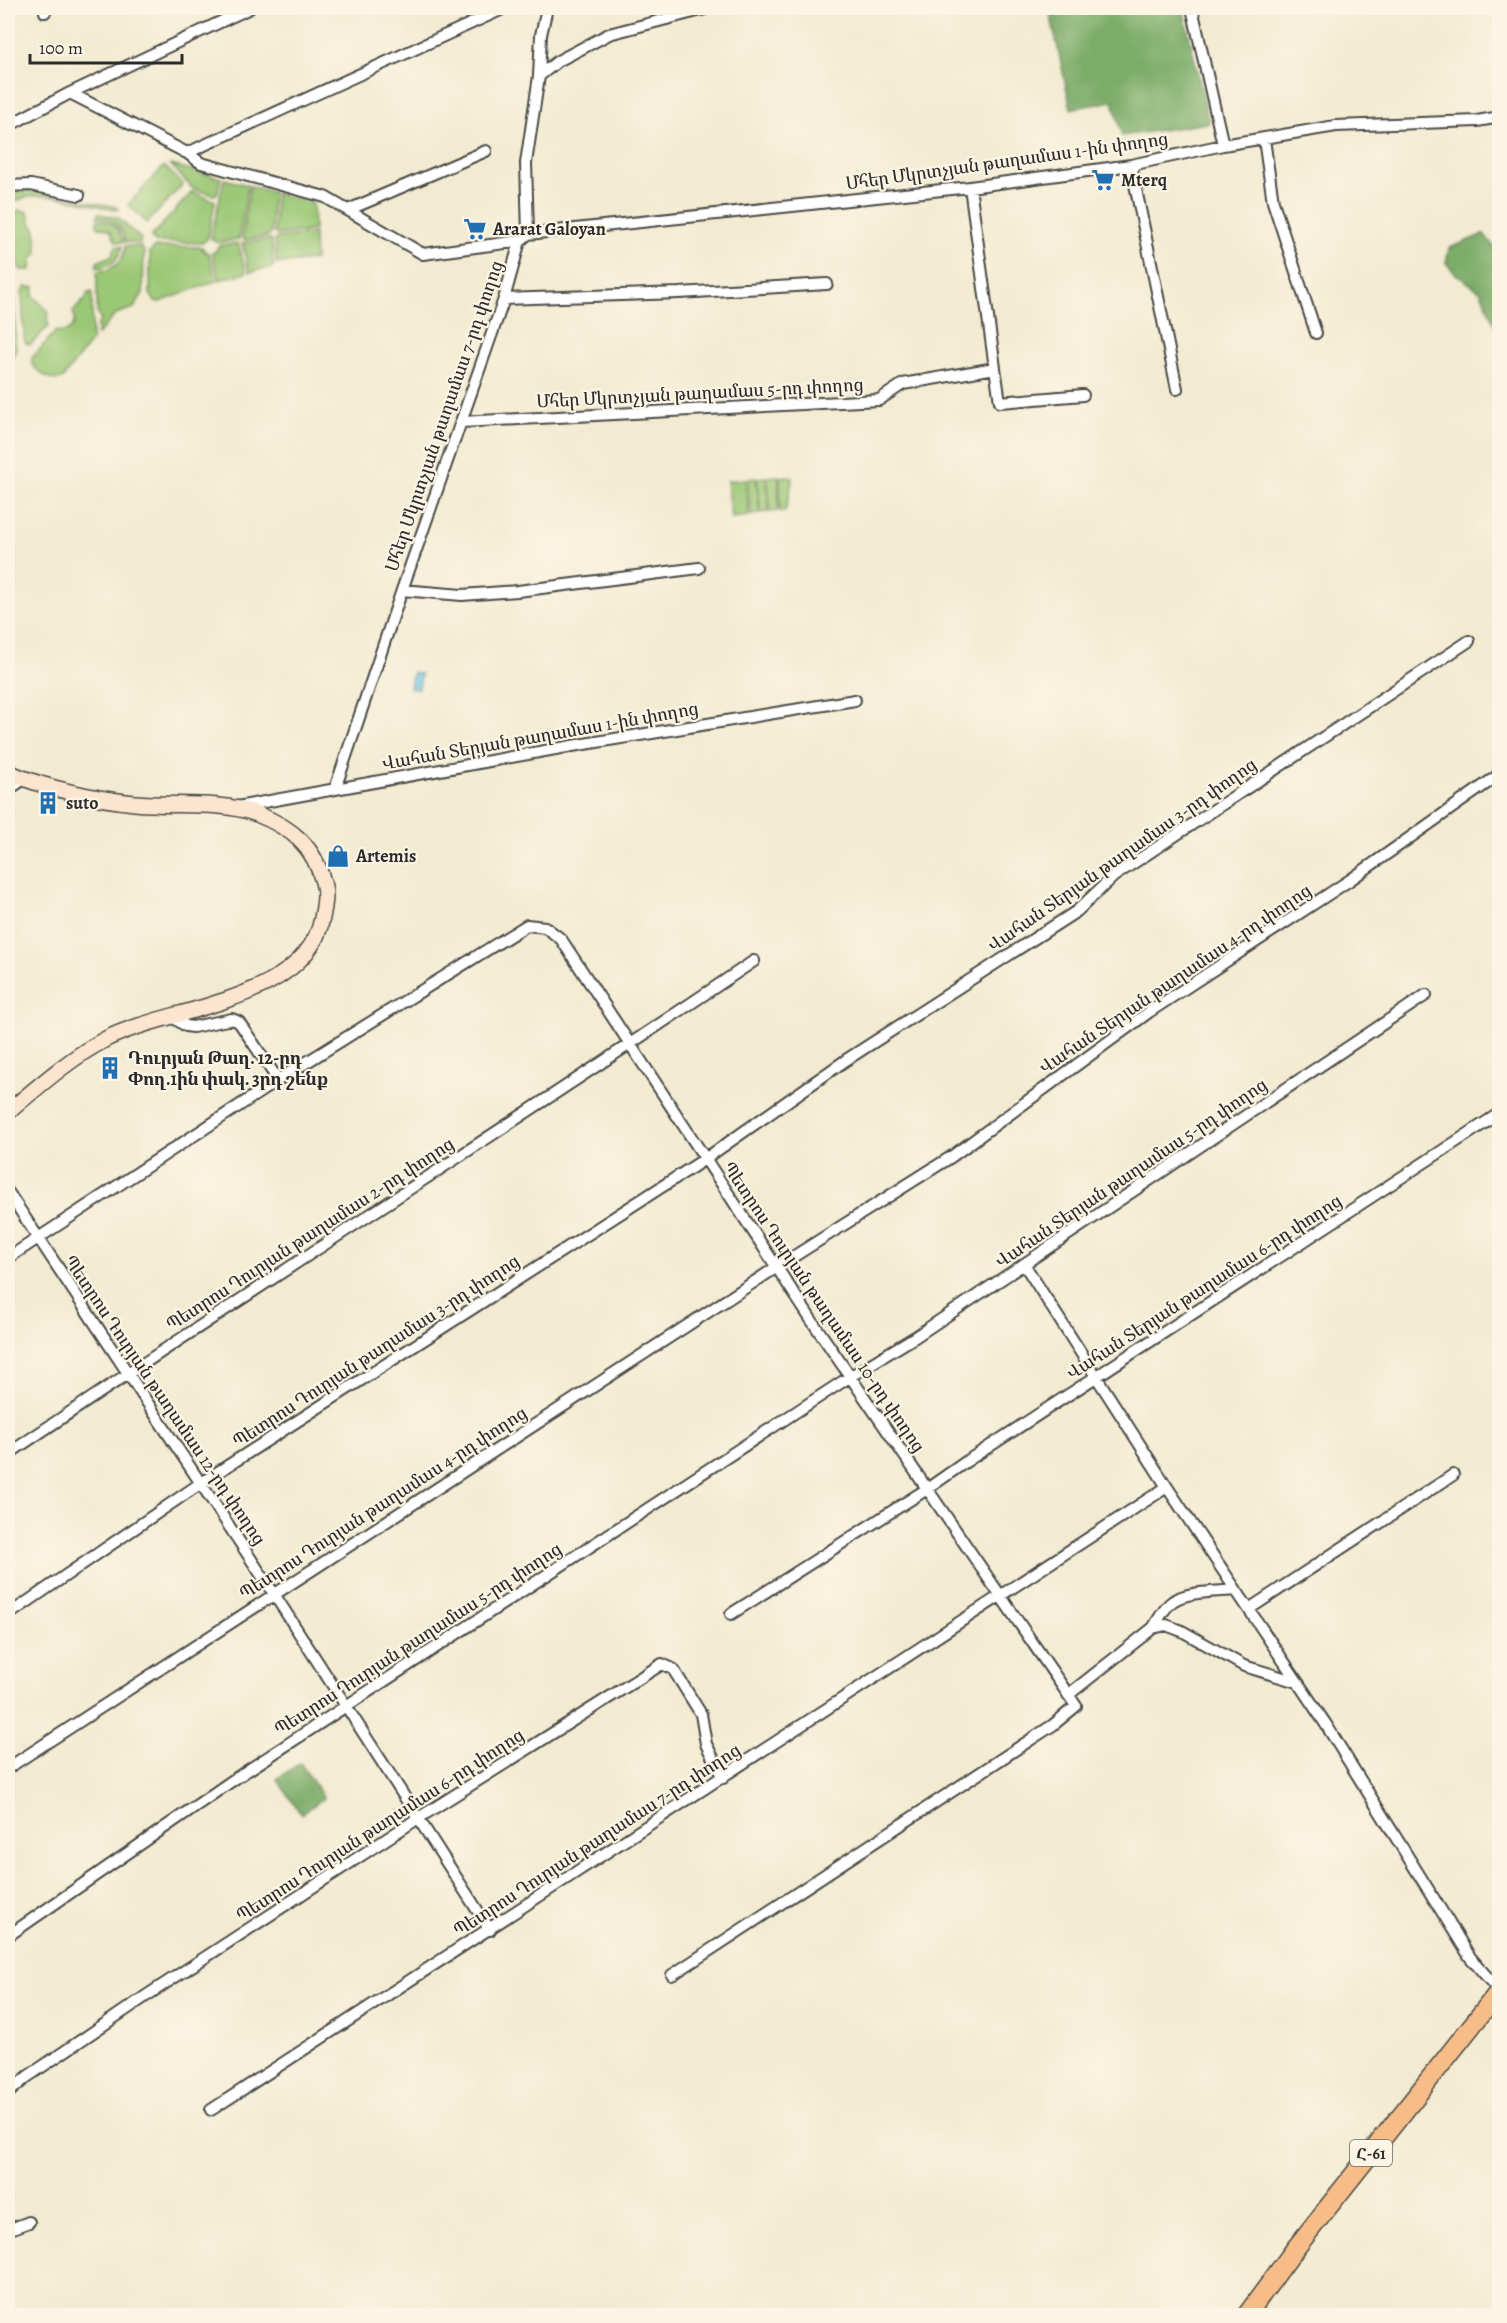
<svg xmlns="http://www.w3.org/2000/svg" width="1507" height="2323" viewBox="0 0 1507 2323" font-family="Alegreya,'Noto Serif Armenian',serif">
<rect width="100%" height="100%" fill="#fcf5e5"/>
<filter id="ink" filterUnits="userSpaceOnUse"><feTurbulence type="fractalNoise" baseFrequency=".0167" numOctaves="2"/><feDisplacementMap in="SourceGraphic" scale="12" xChannelSelector="R" yChannelSelector="G"/><feConvolveMatrix kernelMatrix="1 2 1 2 8 2 1 2 1" color-interpolation-filters="sRGB"/></filter>
<filter id="wash" filterUnits="userSpaceOnUse"><feTurbulence type="fractalNoise" baseFrequency=".008" numOctaves="4" result="noise"/><feDisplacementMap in="SourceGraphic" scale="24" xChannelSelector="R" yChannelSelector="G"/><feGaussianBlur stdDeviation="1.35" result="paint"/><feColorMatrix in="noise" values="0 0 0 0 0 0 0 0 0 0 0 0 0 0 0 0 0 1.4 0 .05"/><feComposite in="paint" operator="in"/></filter>
<g filter="url(#wash)">
<rect width="100%" height="100%" fill="#f2ebd1"/>
<path fill="#9bc876" stroke="#637a50" stroke-width="1.5" d="M171 165 221 178 217 194 214 195 193 189Z
M164 166 183 184 147 223 128 205Z
M224 179 248 185 239 239 217 243 211 238Z
M250 186 273 192 271 233 269 236 244 240 242 237Z
M31 190 116 207 119 209 115 210C89 205 24 182 8 209V192Z
M192 192 215 201 208 238 202 243 155 242 151 237Z
M276 193 313 203 314 230 277 235 274 233Z
M19 210 28 212 32 225 36 229 37 254 32 258 31 270H21L16 263 12 219 15 213Z
M98 213 118 218 141 239 140 243 125 242C123 226 112 218 97 217Z
M97 220C111 220 120 228 123 242H116L110 230 97 226Z
M314 233 315 260 276 264 275 241 277 238Z
M8 234 15 316 16 351 8 364Z
M269 239 272 241 273 267 249 272 242 243Z
M238 243 246 273 219 280 212 253 216 251 218 246Z
M116 246H122C119 260 111 266 97 268V262L111 256Z
M125 246H140L144 252 143 293 134 308 116 314 97 335V326L101 320 97 312V272C113 270 124 262 125 246Z
M155 247H202L205 252 209 253 216 281 160 302 155 301 150 294V252Z
M25 287H34L33 296 49 312 47 320 49 326 30 345 25 342 24 337 22 293Z
M92 292V340L63 378C51 384 41 373 32 365V358L56 331C69 335 78 325 73 312L87 297V293Z
M779 476 778 511 770 512 768 477Z
M787 476 793 478 785 512 780 511V477Z
M766 477 769 512 761 513 757 478Z
M756 478 760 514 751 515 747 479Z
M745 479 749 516 731 518 727 481Z"/>
<path fill="#7cac67" stroke="#546c49" stroke-width="1.5" d="M1049 8H1183L1209 123 1122 136 1113 101 1071 109Z
M1484 234 1499 253 1500 326 1496 327 1481 292 1456 274 1446 263 1449 248Z
M300 1763 324 1798 301 1814 277 1779Z"/>
<path fill="#64c5e2" stroke="#487886" stroke-width="1.5" d="M413 672 421 674 419 689 410 688Z"/>
</g>
<g filter="url(#ink)">
<g fill="none" stroke-linecap="round" stroke-linejoin="round">
<g stroke="#494844" stroke-width="14">
<path id="street" d="M1192 8 1223 145
M45 12 47 8
M539 76 541 35 547 8
M70 93 187 153 201 163 325 197 423 254 520 241
M8 126 70 93 250 8
M1264 139 1273 202 1316 333
M187 153 505 8
M1131 165 1177 389
M8 186 31 185 79 195
M970 187 995 368
M348 210 486 151
M528 234 526 163 539 76 558 61 609 34 709 8
M520 241 528 234 970 187 1131 165 1223 145 1336 126 1477 121 1500 117
M504 299 679 293 827 284
M462 422 879 400 903 384 995 368 1000 402 1083 395
M402 590 462 595 518 591 699 568
M335 789 402 590 504 299 520 241
M8 790 24 779
M237 807 572 746 855 700
M171 1016 186 1026 193 1027 232 1019 239 1022 278 1080
M8 1192 274 1594 490 1930
M8 1258 278 1080 527 925 545 927 561 939 810 1318 1076 1706 1053 1725 672 1975
M1024 1264 1167 1487 1325 1723 1470 1957 1499 1991
M8 1454C255 1287 507 1128 754 961
M1249 1609 1453 1475
M731 1614 927 1489 967 1461 1500 1113
M8 1615 201 1483 705 1159 846 1060 1077 911 1114 876 1469 641
M1153 1628C1159 1619 1164 1607 1173 1601 1187 1591 1219 1592 1236 1590
M1068 1695 1153 1628 1166 1625 1182 1631 1244 1666 1297 1682
M8 1768 777 1267 951 1157 1149 1012 1350 880 1500 774
M8 1936 236 1778 851 1376 915 1337 1426 995
M8 2093 27 2077 146 1996 417 1819 662 1664 673 1669 701 1714 706 1744 723 1778
M211 2110 1167 1487
M8 2227 13 2228 29 2222"/>
</g>
<g stroke="#494844" stroke-width="18">
<path id="secondary" d="M8 772C44 788 95 799 135 803 175 807 219 800 257 814 292 828 314 846 323 882 327 894 324 907 322 918 307 1002 169 1007 106 1039 70 1058 39 1086 8 1112"/>
</g>
<g stroke="#494844" stroke-width="21">
<path id="primary" d="M1246 2316 1295 2249 1500 1990"/>
</g>
<use href="#street" stroke="#fff" stroke-width="10"/>
<use href="#secondary" stroke="#fce5cf" stroke-width="15"/>
<use href="#primary" stroke="#f7bd88" stroke-width="18"/>
</g>
</g>
<defs>
<g id="supermarket-bare" transform="scale(1.8)"><path d="M-6-5.5h2.5l.6 2H6L4.5 2H-2.5L-4.4-4H-6ZM-1.5 3.2a1.3 1.3 0 1 0 .1 0ZM3 3.2a1.3 1.3 0 1 0 .1 0Z" fill="#1f6fb2" stroke="#fcf5e5" stroke-width="2.5" paint-order="stroke"/></g>
<g id="building-bare" transform="scale(1.8)"><path d="M-4-6H4V6H1V3H-1V6H-4ZM-2.5-4.3h1.7v1.8h-1.7ZM.8-4.3h1.7v1.8H.8ZM-2.5-1h1.7V.8h-1.7ZM.8-1h1.7V.8H.8Z" fill="#1f6fb2" stroke="#fcf5e5" stroke-width="2.5" paint-order="stroke"/></g>
<g id="shop-bare" transform="scale(1.8)"><path d="M-5-2.5h2.3a2.7 3.5 0 0 1 5.4 0H5L5.5 6h-11ZM-1.5-2.5h3a1.5 2.3 0 0 0-3 0Z" fill="#1f6fb2" stroke="#fcf5e5" stroke-width="2.5" paint-order="stroke"/></g>
</defs>
<g fill-rule="evenodd">
<use href="#supermarket-bare" x="1103" y="180"/>
<use href="#supermarket-bare" x="475" y="229"/>
<use href="#building-bare" x="48" y="803"/>
<use href="#shop-bare" x="338" y="856"/>
<use href="#building-bare" x="110" y="1068"/>
</g>
<g text-anchor="middle" stroke-width="4.5" stroke-linejoin="round" paint-order="stroke">
<rect fill="#fcf5e5" stroke="#6a6863" stroke-width="1.5" x="1350" y="2140" width="42" height="26" rx="4.5"/>
<g font-size="16" font-weight="bold" fill="#2b2b2b">
<text x="1371" y="2159">Հ-61</text>
</g>
<g font-size="18" fill="#2b2b2b" stroke="#fcf5e5">
<text transform="translate(1007 161) rotate(-8)" y="6">Մհեր Մկրտչյան թաղամաս 1-ին փողոց</text>
<text transform="translate(700 393) rotate(-3)" y="6">Մհեր Մկրտչյան թաղամաս 5-րդ փողոց</text>
<text transform="translate(444 416) rotate(-71)" y="6">Մհեր Մկրտչյան թաղամաս 7-րդ փողոց</text>
<text transform="translate(540 736) rotate(-10)" y="6">Վահան Տերյան թաղամաս 1-ին փողոց</text>
<text transform="translate(1122 855) rotate(-35)" y="6">Վահան Տերյան թաղամաս 3-րդ փողոց</text>
<text transform="translate(1175 979) rotate(-34)" y="6">Վահան Տերյան թաղամաս 4-րդ փողոց</text>
<text transform="translate(1131 1173) rotate(-34)" y="6">Վահան Տերյան թաղամաս 5-րդ փողոց</text>
<text transform="translate(310 1234) rotate(-33)" y="6">Պետրոս Դուրյան թաղամաս 2-րդ փողոց</text>
<text transform="translate(1204 1287) rotate(-33)" y="6">Վահան Տերյան թաղամաս 6-րդ փողոց</text>
<text transform="translate(824 1307) rotate(56)" y="6">Պետրոս Դուրյան թաղամաս 10-րդ փողոց</text>
<text transform="translate(376 1351) rotate(-33)" y="6">Պետրոս Դուրյան թաղամաս 3-րդ փողոց</text>
<text transform="translate(165 1400) rotate(56)" y="6">Պետրոս Դուրյան թաղամաս 12-րդ փողոց</text>
<text transform="translate(383 1503) rotate(-33)" y="6">Պետրոս Դուրյան թաղամաս 4-րդ փողոց</text>
<text transform="translate(418 1639) rotate(-33)" y="6">Պետրոս Դուրյան թաղամաս 5-րդ փողոց</text>
<text transform="translate(380 1825) rotate(-33)" y="6">Պետրոս Դուրյան թաղամաս 6-րդ փողոց</text>
<text transform="translate(597 1840) rotate(-33)" y="6">Պետրոս Դուրյան թաղամաս 7-րդ փողոց</text>
</g>
<g font-size="18" font-weight="bold" fill="#2b2b2b" stroke="#fcf5e5" text-anchor="start">
<text x="1121" y="186">Mterq</text>
<text x="493" y="235">Ararat Galoyan</text>
<text x="66" y="809">suto</text>
<text x="356" y="862">Artemis</text>
<text x="128" y="1064">Դուրյան Թաղ. 12-րդ<tspan x="128" dy="21">Փող.1ին փակ․ 3րդ շենք</tspan></text>
</g>
</g>
<rect width="1507" height="2323" fill="none" stroke="#fcf5e5" stroke-width="30"/>
<path d="M30 54v9h152v-9" fill="none" stroke="#2b2b2b" stroke-width="3"/>
<text x="39" y="54" font-size="18" fill="#2b2b2b" stroke="#fcf5e5" stroke-width="4.5" paint-order="stroke">100 m</text>
</svg>
